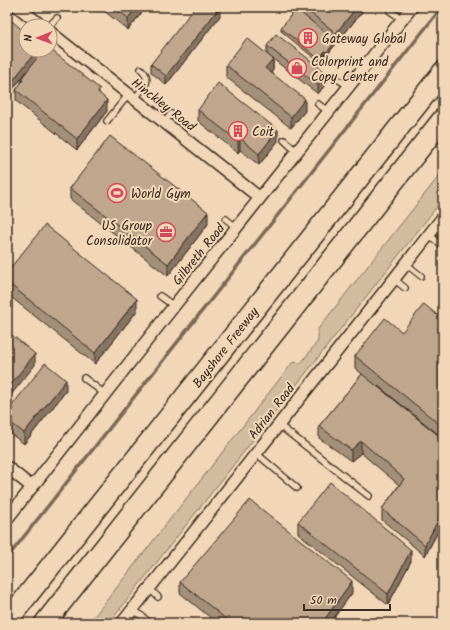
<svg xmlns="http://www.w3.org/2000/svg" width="450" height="630" viewBox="0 0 450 630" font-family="Kalam,sans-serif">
<rect width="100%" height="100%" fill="#f1d7b8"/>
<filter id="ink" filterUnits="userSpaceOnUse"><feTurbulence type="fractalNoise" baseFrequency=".025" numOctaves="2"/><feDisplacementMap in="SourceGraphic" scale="8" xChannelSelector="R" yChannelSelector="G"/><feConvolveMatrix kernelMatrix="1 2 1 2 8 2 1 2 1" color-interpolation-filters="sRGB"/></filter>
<g filter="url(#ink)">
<path fill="#d3bb9f" stroke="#87725e" d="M443 171V199L109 623H89L293 362 301 363 318 341V329Z"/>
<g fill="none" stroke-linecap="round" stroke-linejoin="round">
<path stroke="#7c6956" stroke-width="3.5" d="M7 558 442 7"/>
<g stroke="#3b2a1e" stroke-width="8">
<path id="service" d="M390 11 402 19
M49 26 57 18
M339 80 349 86
M134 99C142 89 154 81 141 69
M318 104 329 112
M107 121 129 94
M164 122 171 114
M284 140 297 152
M226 219 237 228
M429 235 443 246
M406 264 421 276
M394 279 405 288
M160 296 174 306
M84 378 105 394
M279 425 369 496
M256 453 297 488
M149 588 158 597
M133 609 149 622"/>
</g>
<g stroke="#3b2a1e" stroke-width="14">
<path id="minor" d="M18 7 42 26
M50 32 260 198
M7 467 32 487
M7 519 174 306 412 7
M122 623 443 217"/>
</g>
<g stroke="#3b2a1e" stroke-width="23">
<path id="motorway" d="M7 621 443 72
M45 623 443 119"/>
</g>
<use href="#service" stroke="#f1d7b8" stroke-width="5.5"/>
<use href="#minor" stroke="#f1d7b8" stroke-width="11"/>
<use href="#motorway" stroke="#f1d7b8" stroke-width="20"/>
</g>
<path fill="#a48f79" stroke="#3b2a1e" d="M99 7H146L128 30Z
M296 7H366L327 55 325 54 319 62 281 31V28L296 9Z
M220 16 166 85 151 72V64Z
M7 17 41 50V53L100 94 107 111 77 150 16 101V90L21 83V79L7 96Z
M267 46 327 82 318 94 273 59V70L271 73 305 111 291 128 226 77V65L267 54Z
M198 110 278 141 259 165 240 150 238 153 198 121Z
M70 188 208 224 168 276 70 199Z
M7 272 137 311 95 364 7 294Z
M443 320V438L378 386 443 439V522L425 556 382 520V509L399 485 361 453 351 461 319 438V426L362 374 355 368V356L402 332Z
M66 391 24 444 7 431V412Z
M298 522 411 561 388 605 298 533Z
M180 582 352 593 330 623H217L180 593Z"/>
<path fill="#867463" stroke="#3b2a1e" d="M137 7H146L128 30V18Z
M220 7V16L166 85V76Z
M357 7H366L327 55V52L336 41V33Z
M37 50H41V54L7 96V88Z
M325 51V54L319 62V59Z
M273 59V70L265 79V68Z
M327 73V82L318 94V85Z
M305 99V111L291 128V117Z
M107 100V111L77 150V139Z
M278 130V141L259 165V154Z
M240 138V150L238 153V141Z
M208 212V224L168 276V264Z
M137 299V311L95 364V353Z
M35 354V365L7 400V389Z
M66 380V391L24 444V433Z
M361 441V453L351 461V450Z
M443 511V522L425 556V545Z
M411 550V561L388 605V594Z
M352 581V593L330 623H322Z"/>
<path fill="#bfa68d" stroke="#3b2a1e" d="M114 7H137L128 18Z
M195 7H220L166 76 151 64Z
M303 7H357L336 33Z
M296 9 336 41 327 52 325 51 319 59 281 28Z
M7 17 26 33V50H37L7 88V50L8 49 7 48Z
M276 34 327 73 318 85 267 46Z
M247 38 273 59 265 68 305 99 291 117 226 65Z
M50 49 100 89 98 92 107 100 77 139 16 90 23 80 21 79 43 50H50Z
M218 83 278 130 259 154 240 138 238 141 198 110Z
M110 136 208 212 168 264 70 188Z
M45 225 137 299 95 353 7 282V272Z
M424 304 443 320V427L355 356 385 318 402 332Z
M7 331 35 354 7 389Z
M45 363 66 380 24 433 7 420V412Z
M362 374 443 439V511L425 545 382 509 404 479 361 441 351 450 319 426Z
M330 482 411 550 388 594 298 522Z
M250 500 352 581 322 623H231L180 582Z"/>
</g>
<defs>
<g id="building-ring" transform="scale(1)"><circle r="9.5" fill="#f1d7b8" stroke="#d1495b" stroke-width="1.5"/><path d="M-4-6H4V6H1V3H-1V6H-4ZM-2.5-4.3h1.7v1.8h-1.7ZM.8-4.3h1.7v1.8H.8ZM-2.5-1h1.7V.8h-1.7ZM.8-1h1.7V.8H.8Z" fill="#d1495b"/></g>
<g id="shop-ring" transform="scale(1)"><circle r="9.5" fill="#f1d7b8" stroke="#d1495b" stroke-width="1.5"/><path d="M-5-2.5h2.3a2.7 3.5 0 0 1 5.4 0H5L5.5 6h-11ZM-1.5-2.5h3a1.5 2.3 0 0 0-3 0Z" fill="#d1495b"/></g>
<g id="stadium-ring" transform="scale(1)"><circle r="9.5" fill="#f1d7b8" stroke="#d1495b" stroke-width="1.5"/><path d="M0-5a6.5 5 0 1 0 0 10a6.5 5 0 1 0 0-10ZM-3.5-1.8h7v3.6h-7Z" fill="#d1495b"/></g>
<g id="office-ring" transform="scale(1)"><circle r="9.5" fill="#f1d7b8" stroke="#d1495b" stroke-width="1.5"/><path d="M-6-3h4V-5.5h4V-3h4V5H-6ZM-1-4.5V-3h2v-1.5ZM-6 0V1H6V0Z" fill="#d1495b"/></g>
</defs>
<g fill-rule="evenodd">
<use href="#building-ring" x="308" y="38"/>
<use href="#shop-ring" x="297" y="68"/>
<use href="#building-ring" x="238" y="131"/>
<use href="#stadium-ring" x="117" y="193"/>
<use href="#office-ring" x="166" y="232"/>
</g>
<g text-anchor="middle" stroke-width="4" stroke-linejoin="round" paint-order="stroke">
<g font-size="13" fill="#3b2a1e" stroke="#f1d7b8" text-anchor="start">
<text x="322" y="43">Gateway Global</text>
<text x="311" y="66">Colorprint and<tspan x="311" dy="15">Copy Center</tspan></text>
<text x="252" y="136">Coit</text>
<text x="131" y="198">World Gym</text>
<text x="152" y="230" text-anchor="end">US Group<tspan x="152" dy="15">Consolidator</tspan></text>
</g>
<g font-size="13" fill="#3b2a1e" stroke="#f1d7b8">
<text transform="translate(164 104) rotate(38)" y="5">Hinckley Road</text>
<text transform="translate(198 254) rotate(-51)" y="5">Gilbreth Road</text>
<text transform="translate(225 347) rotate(-52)" y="5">Bayshore Freeway</text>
<text transform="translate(271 411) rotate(-52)" y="5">Adrian Road</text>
</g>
</g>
<rect width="450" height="630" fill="none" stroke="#f1d7b8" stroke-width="24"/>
<rect x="12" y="12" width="426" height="606" fill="none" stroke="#3b2a1e" stroke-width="1.5" filter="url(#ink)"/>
<g transform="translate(38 38) rotate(269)"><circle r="19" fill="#f1d7b8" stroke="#a8927a"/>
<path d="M0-3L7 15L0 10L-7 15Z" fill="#d1495b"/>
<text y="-6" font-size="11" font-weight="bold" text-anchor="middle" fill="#3b2a1e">N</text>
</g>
<path d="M304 604v6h86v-6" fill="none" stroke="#3b2a1e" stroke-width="2"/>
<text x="310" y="604" font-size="12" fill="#3b2a1e" stroke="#f1d7b8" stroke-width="3" paint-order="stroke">50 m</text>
</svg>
